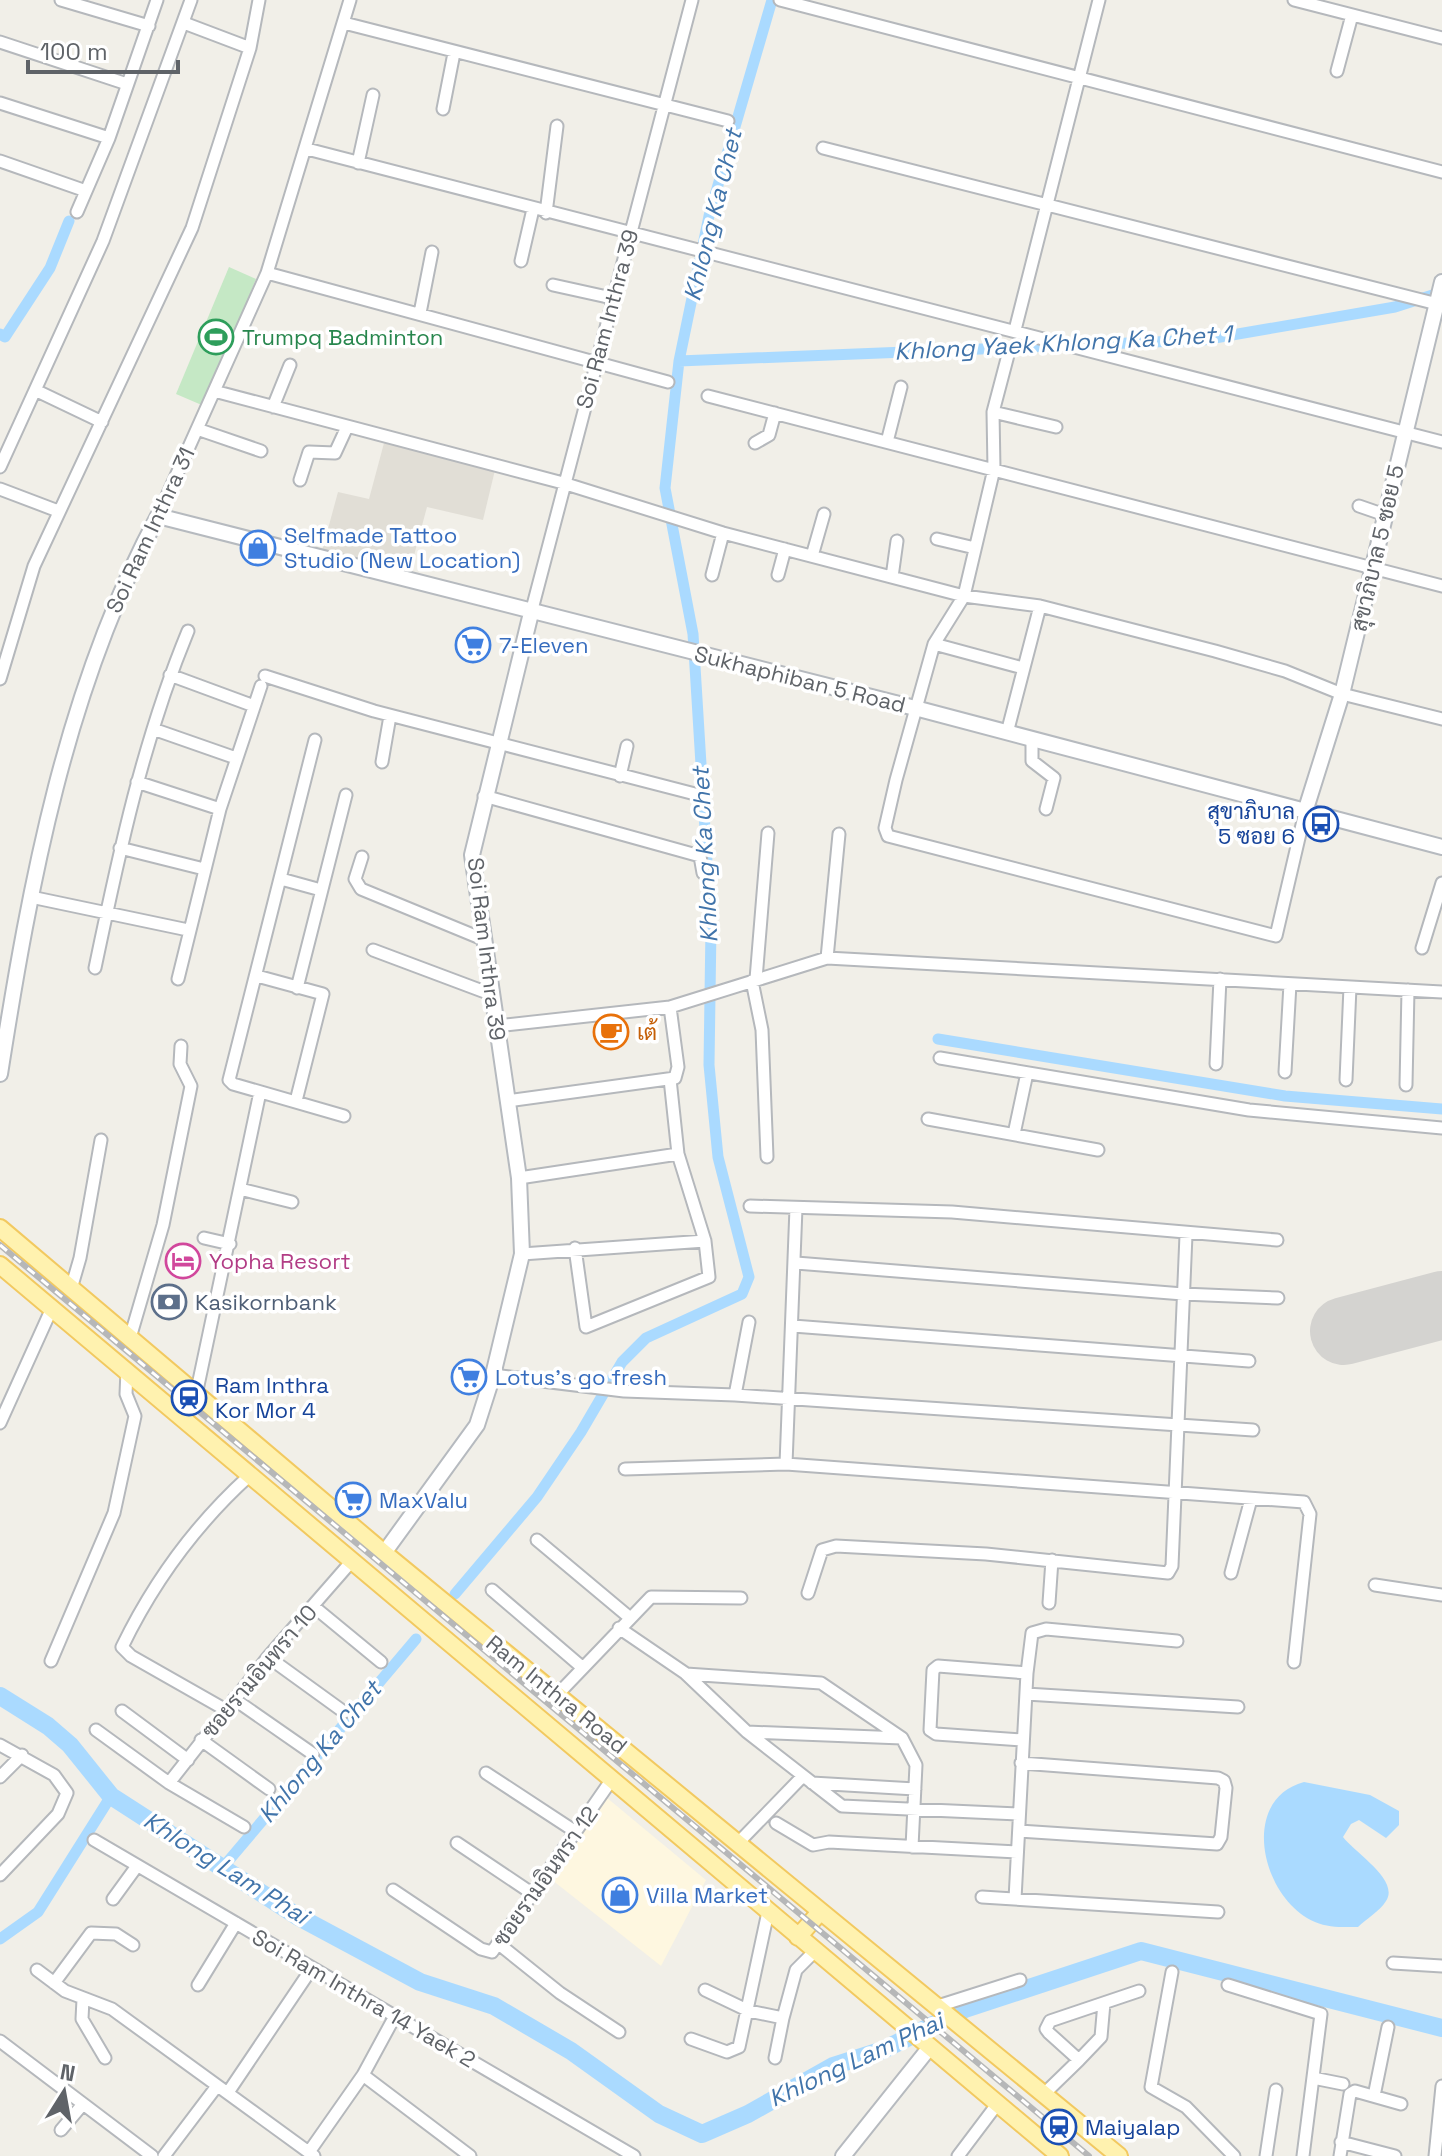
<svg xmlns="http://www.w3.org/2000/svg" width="1442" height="2156" viewBox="0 0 1442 2156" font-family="'Space Grotesk',Sarabun,sans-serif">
<rect width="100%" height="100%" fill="#f1efe8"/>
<path fill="#fef7e0" d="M606 1797 706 1880 661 1966 552 1880Z"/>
<path fill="#e1ded6" d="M384 443 495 470 483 520 427 507 409 574 322 551 338 492 369 499Z"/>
<path fill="#c5e8c5" d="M229 267 256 279 204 406 176 394Z"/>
<path fill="#aadaff" d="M1304 1782 1370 1795 1399 1811V1825L1386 1838 1359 1820 1351 1824 1343 1837C1355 1853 1400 1880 1386 1901 1380 1911 1366 1919 1358 1927 1343 1927 1329 1928 1315 1922 1262 1900 1238 1800 1304 1782Z"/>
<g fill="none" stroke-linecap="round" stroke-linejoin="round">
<path stroke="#aadaff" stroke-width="11" d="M0 334 5 337 50 268 69 221
M679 361 1203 340 1395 307 1442 292
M938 1039 1285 1096 1442 1109
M455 1594 537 1497 581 1432 622 1362 646 1338 742 1294 749 1277 718 1157 709 1065 711 927 693 634 665 488 679 361 709 216 772 0
M224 1866 416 1639
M0 1939 38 1912 111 1796"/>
<path stroke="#aadaff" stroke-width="18" d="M0 1696 48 1726 70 1745 111 1796 297 1916 420 1982 494 2006 571 2051 659 2114 702 2134 748 2114 833 2066 883 2050 965 2009 1141 1951 1442 2028"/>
<path stroke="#d4d3d0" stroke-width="68" d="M1344 1331 1442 1305"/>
<g stroke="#b5b8bc" stroke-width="15">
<path id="street" d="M61 0 149 26
M780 0 1442 172
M1294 0 1442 38
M184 23 250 48
M344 23 728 121
M0 42 127 84
M1337 71 1352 15
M0 103 109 138
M443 109 454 53
M823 148 1441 305
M307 149 1442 442
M0 161 86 191
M358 163 373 95
M77 212 109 138 157 0
M546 213 557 126
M521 261 533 209
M267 273 668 382
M553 285 612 298
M420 313 432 252
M1015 330 1099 0
M1008 355 993 412 994 469 964 596 934 644 896 780 885 828 888 836 1276 936 1305 812
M35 390 102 422
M214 391 563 483 723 533 964 596 1040 606 1215 651 1285 671 1342 694 1442 719
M708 396 1442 586
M273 407 290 365
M993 412 1056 427
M197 429 261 451
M887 442 901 387
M755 443 769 435 775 413
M0 467 103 241 191 0
M300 480 309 452 335 453 347 427
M0 489 58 511
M1359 506 1385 515
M158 516 267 273 350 0
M937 539 975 548
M812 556 824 514
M712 575 723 533
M778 575 785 549
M892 577 897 541
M531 613 692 0
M934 644 1023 668
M170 675 254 706
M265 676 374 711 695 794
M0 679 34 566 192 228 250 48 259 0
M153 729 236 758
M1007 733 1040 606
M1032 739V761L1054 778 1046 809
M315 740 229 1080 233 1084 344 1116
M382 762 390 716
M620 776 627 746
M137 782 220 809
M484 796 700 856 703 873
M120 848 204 869
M362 857 355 879 361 889 485 940
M281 879 321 890
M31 897 188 930
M1422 948 1442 883
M373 950 493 995
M827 958 839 834
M95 968C119 853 143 740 188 631
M257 976 323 994 296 1101
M178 979 220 809 261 686
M756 979 768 833
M752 981 762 1030 767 1157
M297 988 346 795
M496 1026 670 1007 827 958 1442 992
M940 1058 1249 1110 1442 1128
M1216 1064 1220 979
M1285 1072 1290 984
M1346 1080 1350 987
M1406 1085 1408 990
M507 1101 675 1078 678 1067 670 1007
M928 1119 1098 1150
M1014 1134 1027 1073
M519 1178 678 1154
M240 1189 292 1202
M750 1206 952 1212 1277 1240
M204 1238 230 1244
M575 1248 586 1327 709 1277 705 1241 678 1154 670 1079
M522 1254 705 1241
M796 1263 1183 1294 1278 1298
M71 1289 80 1258 101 1140
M793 1326 1249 1361
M130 1338 163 1225 191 1086 180 1064 181 1046
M493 1375 624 1391 735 1395 1253 1430
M196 1395 260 1092
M735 1395 749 1322
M0 1423 52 1308
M786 1464 796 1208
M625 1469 786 1464 1304 1502 1310 1514 1294 1662
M537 1540 629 1617
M1231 1573 1251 1499
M1375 1585 1442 1595
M492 1590 583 1668
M808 1593 822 1550 836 1546 986 1554 1168 1573 1172 1566 1186 1235
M1049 1603 1052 1560
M313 1606 381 1662
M619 1628 685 1673 747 1732 842 1806 1019 1814
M268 1657 344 1712
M51 1661 114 1513 135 1416 126 1394 127 1370
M686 1674 821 1683 902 1738 916 1765 912 1847
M558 1694 651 1597 741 1598
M1026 1694 1238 1707
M234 1699 313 1754
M226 1710 131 1656 122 1647C154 1581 195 1525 249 1476
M122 1711 188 1760
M96 1730 169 1783 244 1827
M747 1732 902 1738
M201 1740 269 1789
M1023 1740 936 1734 930 1730 933 1670 938 1666 1027 1673
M0 1745 54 1775 67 1793 58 1814 0 1875
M486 1773 576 1832
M0 1777 22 1755
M169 1783 268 1657 351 1562
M812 1783 915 1789
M776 1823 813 1845 829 1842 1017 1852
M1019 1831 1217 1844 1221 1837 1226 1788 1224 1781 1218 1778 1021 1763
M94 1840 634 2156
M457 1843 533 1894
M738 1843 801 1778
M393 1890 481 1949 492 1952 610 1782
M982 1897 1218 1912
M113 1899 137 1866
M1015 1899 1027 1673 1032 1633 1046 1629 1177 1641
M500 1945 560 1993 619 2032
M1393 1963 1442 1966
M37 1970 65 1991 112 2009 314 2156
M1172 1972 1151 2087 1186 2107 1234 2156
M54 1983 91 1933 116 1934 133 1945
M198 1985 236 1923
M1228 1985 1321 2014 1303 2156
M705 1990 749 2011 783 2018 775 2058
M83 1999 82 2019 105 2058
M938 2006 1020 1980
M783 2018 796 1970 815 1951
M691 2039 727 2052 739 2047 768 1912
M0 2041 152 2156
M1079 2060 1101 2037 1104 2003
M363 2075 470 2156
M1313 2078 1343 2084
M229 2091 312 1968
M1044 2094 1079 2060 1049 2033 1046 2029 1050 2021 1139 1991
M1374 2096 1388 2027
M61 2130 83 2104
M1341 2142 1395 2156
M309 2152 363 2075 395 2016
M164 2156 217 2086
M958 2156 998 2103
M1266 2156 1276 2090
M1340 2156 1350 2094 1355 2091 1401 2104
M1435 2156 1442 2086"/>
</g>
<g stroke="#b6babf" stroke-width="18">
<path id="secondary" d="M1305 812 1342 694 1442 282
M0 1074C30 883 66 687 158 516L915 708 1442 847
M384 1553 477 1425 493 1375 522 1254 519 1178 472 855 531 613
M843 2156 930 2047"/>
</g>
<g stroke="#f2c960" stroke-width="20">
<path id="primary" d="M0 1228 384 1553 1119 2156
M0 1265 1060 2156
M798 1937 820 1912"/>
</g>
<use href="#street" stroke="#fff" stroke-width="11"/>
<use href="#secondary" stroke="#fff" stroke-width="14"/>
<use href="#primary" stroke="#fff2af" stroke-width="16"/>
<g stroke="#b6b7b8" stroke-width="6">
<path id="rail" d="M0 1245 1089 2156"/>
</g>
<use href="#rail" stroke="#fff" stroke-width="3" stroke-dasharray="9" stroke-linecap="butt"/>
</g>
<defs>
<g id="stadium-ring" transform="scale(1.8)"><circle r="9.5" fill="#fff" stroke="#2e9e5b" stroke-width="1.5"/><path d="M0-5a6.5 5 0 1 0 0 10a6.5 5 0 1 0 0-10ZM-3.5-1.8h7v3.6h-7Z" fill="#2e9e5b"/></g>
<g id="shop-ring" transform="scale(1.8)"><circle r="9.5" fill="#fff" stroke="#3f7fe0" stroke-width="1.5"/><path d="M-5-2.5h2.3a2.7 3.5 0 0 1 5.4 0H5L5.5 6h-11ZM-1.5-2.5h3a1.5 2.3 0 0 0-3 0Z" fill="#3f7fe0"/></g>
<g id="supermarket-ring" transform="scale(1.8)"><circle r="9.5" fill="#fff" stroke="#3f7fe0" stroke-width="1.5"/><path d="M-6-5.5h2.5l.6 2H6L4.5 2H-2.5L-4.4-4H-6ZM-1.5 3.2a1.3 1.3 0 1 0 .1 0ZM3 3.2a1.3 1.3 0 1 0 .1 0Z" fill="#3f7fe0"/></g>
<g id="bus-ring" transform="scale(1.8)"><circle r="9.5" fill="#fff" stroke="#1a4fb4" stroke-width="1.5"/><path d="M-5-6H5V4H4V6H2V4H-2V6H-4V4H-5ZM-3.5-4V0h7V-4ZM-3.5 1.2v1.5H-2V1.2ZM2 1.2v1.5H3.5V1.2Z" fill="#1a4fb4"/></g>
<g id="cafe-ring" transform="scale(1.8)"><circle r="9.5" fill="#fff" stroke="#e8710a" stroke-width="1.5"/><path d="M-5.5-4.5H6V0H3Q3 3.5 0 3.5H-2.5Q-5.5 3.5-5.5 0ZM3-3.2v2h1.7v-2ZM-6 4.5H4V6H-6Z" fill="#e8710a"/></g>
<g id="hotel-ring" transform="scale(1.8)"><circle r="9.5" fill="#fff" stroke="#d1479c" stroke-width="1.5"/><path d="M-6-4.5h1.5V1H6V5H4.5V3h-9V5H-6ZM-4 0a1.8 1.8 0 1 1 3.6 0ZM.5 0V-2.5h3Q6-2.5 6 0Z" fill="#d1479c"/></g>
<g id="bank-ring" transform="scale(1.8)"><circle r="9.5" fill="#fff" stroke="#5c6f8a" stroke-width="1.5"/><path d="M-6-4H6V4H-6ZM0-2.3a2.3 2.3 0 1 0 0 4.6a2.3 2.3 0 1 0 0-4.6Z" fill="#5c6f8a"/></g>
<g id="station-ring" transform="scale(1.8)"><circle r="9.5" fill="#fff" stroke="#1a4fb4" stroke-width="1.5"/><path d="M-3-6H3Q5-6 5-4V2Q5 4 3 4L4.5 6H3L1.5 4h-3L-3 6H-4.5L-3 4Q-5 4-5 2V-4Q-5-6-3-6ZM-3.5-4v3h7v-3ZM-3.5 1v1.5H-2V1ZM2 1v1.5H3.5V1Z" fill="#1a4fb4"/></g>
</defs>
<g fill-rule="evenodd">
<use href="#stadium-ring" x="216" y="337"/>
<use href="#shop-ring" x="258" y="548"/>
<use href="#supermarket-ring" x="473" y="645"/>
<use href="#bus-ring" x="1321" y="824"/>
<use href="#cafe-ring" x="611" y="1032"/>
<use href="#hotel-ring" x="183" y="1261"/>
<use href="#bank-ring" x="169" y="1302"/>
<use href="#supermarket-ring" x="469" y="1377"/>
<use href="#station-ring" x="189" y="1398"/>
<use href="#supermarket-ring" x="353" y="1500"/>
<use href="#shop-ring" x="620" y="1895"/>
<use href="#station-ring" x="1059" y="2127"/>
</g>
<g text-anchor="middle" stroke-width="7" stroke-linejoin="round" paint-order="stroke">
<g font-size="22" fill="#5f6368" stroke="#fff">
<text transform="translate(607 319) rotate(-75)" y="8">Soi Ram Inthra 39</text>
<text transform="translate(150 530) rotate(-65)" y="8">Soi Ram Inthra 31</text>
<text transform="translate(1377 548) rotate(-77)" y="8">สุขาภิบาล 5 ซอย 5</text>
<text transform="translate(800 679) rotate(14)" y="8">Sukhaphiban 5 Road</text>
<text transform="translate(487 949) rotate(83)" y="8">Soi Ram Inthra 39</text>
<text transform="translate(259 1671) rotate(-50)" y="8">ซอยรามอินทรา 10</text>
<text transform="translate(557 1694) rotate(39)" y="8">Ram Inthra Road</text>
<text transform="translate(545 1876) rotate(-55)" y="8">ซอยรามอินทรา 12</text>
<text transform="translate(364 1998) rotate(30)" y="8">Soi Ram Inthra 14 Yaek 2</text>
</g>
<g font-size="22" fill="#27864d" stroke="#fff" text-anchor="start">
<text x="242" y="345">Trumpq Badminton</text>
</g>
<g font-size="22" fill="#366cbe" stroke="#fff" text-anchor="start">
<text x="284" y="543">Selfmade Tattoo<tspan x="284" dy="25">Studio (New Location)</tspan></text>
<text x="499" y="653">7-Eleven</text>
<text x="495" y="1385">Lotus's go fresh</text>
<text x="379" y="1508">MaxValu</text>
<text x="646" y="1903">Villa Market</text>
</g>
<g font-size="22" fill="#164399" stroke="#fff" text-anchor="start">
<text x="1295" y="819" text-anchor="end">สุขาภิบาล<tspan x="1295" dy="25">5 ซอย 6</tspan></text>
<text x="215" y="1393">Ram Inthra<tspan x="215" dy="25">Kor Mor 4</tspan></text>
<text x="1085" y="2135">Maiyalap</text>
</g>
<g font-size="22" fill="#c56008" stroke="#fff" text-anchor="start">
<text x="637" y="1040">เต้</text>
</g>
<g font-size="22" fill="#b23c85" stroke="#fff" text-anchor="start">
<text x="209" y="1269">Yopha Resort</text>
</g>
<g font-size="22" fill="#4e5e75" stroke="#fff" text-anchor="start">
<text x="195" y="1310">Kasikornbank</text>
</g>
<g font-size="24" font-style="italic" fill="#4174aa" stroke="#fff">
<text transform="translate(713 215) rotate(-76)" y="8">Khlong Ka Chet</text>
<text transform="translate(1063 343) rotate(-3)" y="8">Khlong Yaek Khlong Ka Chet 1</text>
<text transform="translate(705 855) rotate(-93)" y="8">Khlong Ka Chet</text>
<text transform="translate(320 1752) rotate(-50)" y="8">Khlong Ka Chet</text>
<text transform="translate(226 1868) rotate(32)" y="8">Khlong Lam Phai</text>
<text transform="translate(856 2060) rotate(-25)" y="8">Khlong Lam Phai</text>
</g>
</g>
<g transform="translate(64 2092) rotate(11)" stroke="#ffffff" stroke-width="6" paint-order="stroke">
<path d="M0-6L14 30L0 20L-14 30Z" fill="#5f6368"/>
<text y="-12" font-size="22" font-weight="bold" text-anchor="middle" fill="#5f6368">N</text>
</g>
<path d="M28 60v12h150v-12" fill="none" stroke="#5f6368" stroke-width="4"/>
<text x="40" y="60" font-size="24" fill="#5f6368" stroke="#ffffff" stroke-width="6" paint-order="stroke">100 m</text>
</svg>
